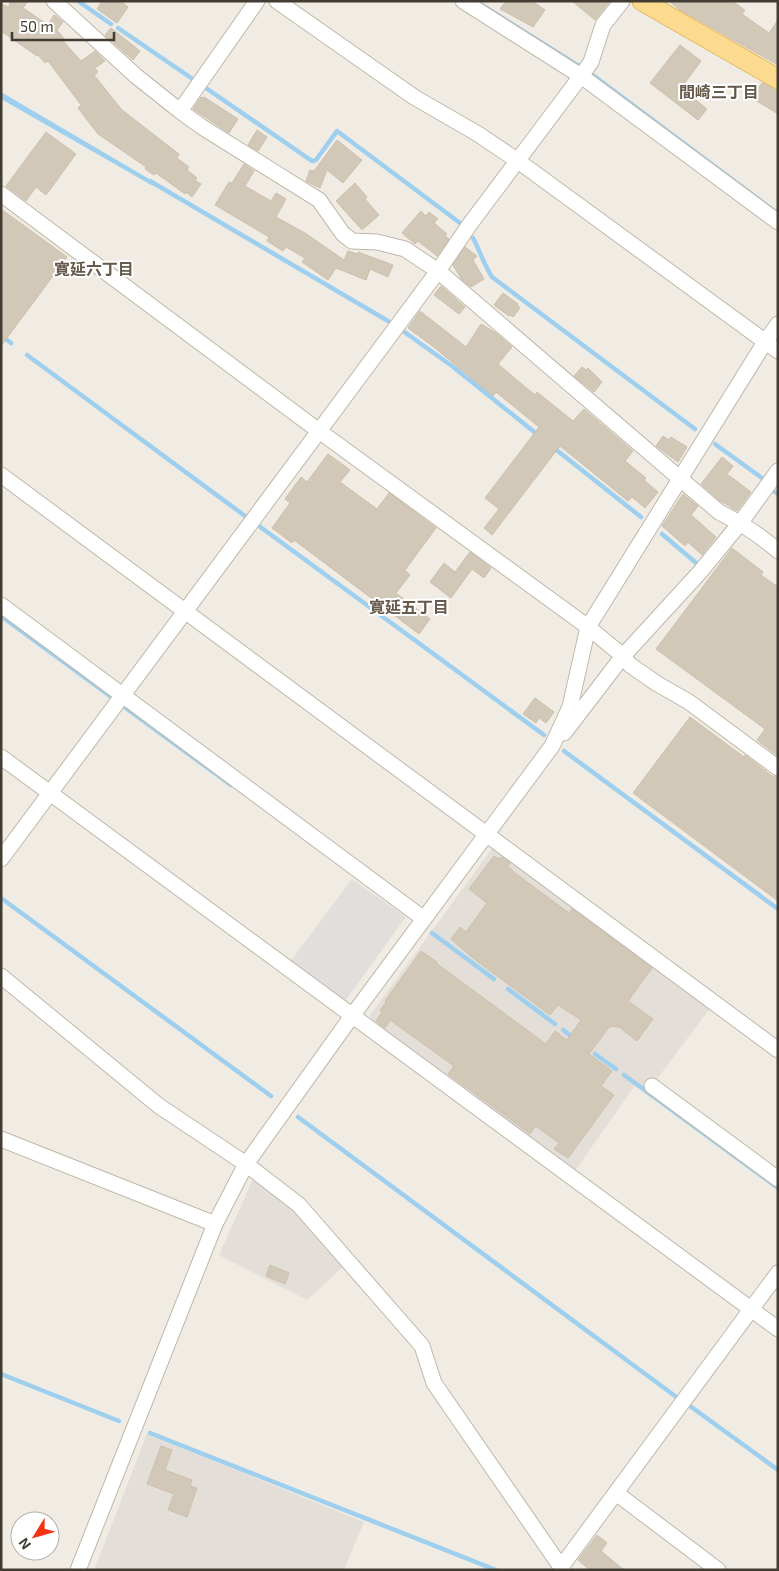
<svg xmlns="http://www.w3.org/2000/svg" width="779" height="1571" viewBox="0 0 779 1571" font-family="'Exo 2','Noto Sans JP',sans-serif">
<rect width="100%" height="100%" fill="#f1ece3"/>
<path fill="#e3ded8" d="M494 846 711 1007 648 1091 637 1083 574 1172 372 1022 370 1015Z
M258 1177 296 1209 344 1263 343 1267 307 1300 219 1255 253 1179Z
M147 1434 364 1522 344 1570H94Z"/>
<path fill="#e1dfdb" d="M352 879 406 917 345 1001 290 962Z"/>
<path fill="#9ecfee" d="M469 1H480L591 71 778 211V218Z
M1 92 156 183 153 186 1 99Z"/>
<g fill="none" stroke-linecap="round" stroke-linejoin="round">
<path stroke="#9ecfee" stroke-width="4.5" d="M78 1 111 24
M118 28 197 82
M203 86 312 161 316 160 337 131 460 223
M150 181 388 321
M473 238C480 251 484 265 492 277L695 429
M403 331 452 366 538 435
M2 336 11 343
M27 355 245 516
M715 444 762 478
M554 448 641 517
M775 492 778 494
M259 526 544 735
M662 534 695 562
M1 616 110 696
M123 706 231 785
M564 751 778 909
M1 898 271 1096
M432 933 494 979
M508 989 555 1024
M563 1030 574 1038
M595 1054 616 1069
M624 1075 778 1188
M298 1117 675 1396
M1 1374 119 1421
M690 1406 778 1470
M150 1433 496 1570"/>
</g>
<path fill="#d2c8b8" stroke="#cdbfac" d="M10 1H28L23 8 48 25 54 15 57 17 63 22 57 30 65 40 63 41 81 61 95 51 105 61 95 68 98 72 94 75 122 110 179 154 177 158 189 167 187 170 197 178 195 180 201 184 192 197 186 192 185 194 156 173 154 175 145 169 146 167 98 134 78 108 81 105 48 61 45 63 38 55 37 56 1 31V4L9 7Z
M102 1H121L128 7 117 23 97 9Z
M506 1H532L545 10 533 27 500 9Z
M572 1H610L595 20Z
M669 1H732L745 10 742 14 769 33 778 20V65L680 10Z
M111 28 140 51 133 60 105 35Z
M680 45 701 61 681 88 707 109 698 120 650 83Z
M762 83 778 91V114L752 98Z
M201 97 202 98 204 97 238 119 229 133 193 109Z
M257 130 267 137 258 151 248 145Z
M46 132 76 154 46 195 36 187 26 201 6 186Z
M337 140 362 160 343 183 327 170 320 188 306 181 310 170 314 171Z
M244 164 254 171 245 186 271 201 276 193 286 199 276 217 305 233 344 260 348 251 357 254 358 252 393 265 388 277 370 269 366 280 336 268 328 280 302 262 305 258 286 247 283 251 267 241 269 237 215 205 229 182 232 183Z
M355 183 367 197 365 199 379 215 362 230 336 201Z
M1 209 67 257 1 346Z
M421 211 426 216 429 212 438 219 434 223 447 234 445 236 449 239 437 256 418 241 415 244 402 233Z
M465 247 477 256 473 260 484 279 471 287 462 280 453 265Z
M441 286 465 307 459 314 434 295Z
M503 293 518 304 517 305 520 308 513 317 510 315 509 316 494 305Z
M420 311 466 347 481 324 496 333 512 347 498 364 535 395 537 392 573 421 584 409 633 451 625 461 646 478 644 480 658 492 645 508 632 497 628 501 560 446 492 535 484 528 499 509 485 498 539 427 496 392 493 396 435 348 408 328Z
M582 367 586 370 588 368 602 382 594 392 574 376Z
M663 436 669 440 671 437 687 447 678 462 656 446Z
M328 454 350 470 340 482 377 509 389 493 436 528 405 570 410 575 396 593 430 619 419 634 294 540 292 543 272 528 290 503 285 499 301 477 307 482Z
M722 457 733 466 727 474 751 492 737 511 719 500 701 484Z
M683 494 698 506 691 515 716 537 702 555 688 542 685 546 662 526Z
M732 548 763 572 761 575 778 587V756L757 740 765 729 656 649Z
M470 552 491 568 484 578 472 569 451 598 430 582 444 563 455 572Z
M535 698 554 712 546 723 539 718 536 723 523 714Z
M690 717 744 757 745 755 772 776 778 777V901L633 793Z
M494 856 499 859 501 857 510 863 508 866 515 873 569 913 572 909 652 968 628 1001 653 1019 637 1041 619 1027 610 1026 589 1054 612 1071 601 1086 614 1095 568 1158 554 1149 559 1143 536 1126 530 1134 448 1074 454 1066 390 1020 385 1028 376 1021 382 1012 380 1010 386 1002 385 1001 421 951 437 962 436 963 546 1044 555 1031 567 1040 581 1020 558 1005 550 1015 474 959 451 939 460 927 466 932 487 903 469 889Z
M270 1265 289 1273 285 1284 266 1276Z
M161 1446 172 1450 165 1470 192 1480 190 1486 197 1488 187 1517 168 1510 174 1494 147 1484Z
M597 1535 607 1543 601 1551 624 1570H590L578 1560Z"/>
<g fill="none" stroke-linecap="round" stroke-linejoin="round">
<g stroke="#bfb7a9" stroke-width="17">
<path id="minor" d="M54 1 136 76 180 111 202 127 319 200 343 234 352 241 377 242 405 249 438 271 719 512C741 523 760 535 778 551
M277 1 414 97 478 134 518 161 778 351
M463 1 581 76 778 222
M180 111 257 1
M1 194 319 431 588 627 623 656 630 665 656 683 689 702 778 768
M1 475 778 1050
M1 605 424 919
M564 733 623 656 700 572 741 522 778 471
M1 757 778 1329
M1 859 438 271 470 224 581 76 591 62 603 25 622 1
M1 976 159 1106 246 1164 299 1205 422 1346 434 1383 563 1570
M652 1086 778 1179
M1 1139 215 1224
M616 1493 718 1570
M561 1567 778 1273
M78 1570 215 1224 246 1164 352 1016 552 746 570 707 588 627 765 342 778 324"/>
</g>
<g stroke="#e1b861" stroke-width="21">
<path id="major" d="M642 1 778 79"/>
</g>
<use href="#minor" stroke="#fff" stroke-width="15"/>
<use href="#major" stroke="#fcdb90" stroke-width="19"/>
</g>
<g text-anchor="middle" stroke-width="4" stroke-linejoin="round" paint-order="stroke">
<g font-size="16" font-weight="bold" fill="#655a4b" stroke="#fff">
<text x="719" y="98">間崎三丁目</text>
<text x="94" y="275">寛延六丁目</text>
<text x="409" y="613">寛延五丁目</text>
</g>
</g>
<rect width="779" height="1571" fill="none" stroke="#423c33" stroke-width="5"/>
<g transform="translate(35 1536) rotate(233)"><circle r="24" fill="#ffffff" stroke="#b3b1ad"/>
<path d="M0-4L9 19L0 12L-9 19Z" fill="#f63215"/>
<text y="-8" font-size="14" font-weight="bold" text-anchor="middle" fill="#423c33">N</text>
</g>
<path d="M12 32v8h102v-8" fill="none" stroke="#423c33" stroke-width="2.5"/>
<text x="20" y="32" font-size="15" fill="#423c33" stroke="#ffffff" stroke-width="4" paint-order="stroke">50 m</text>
</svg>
